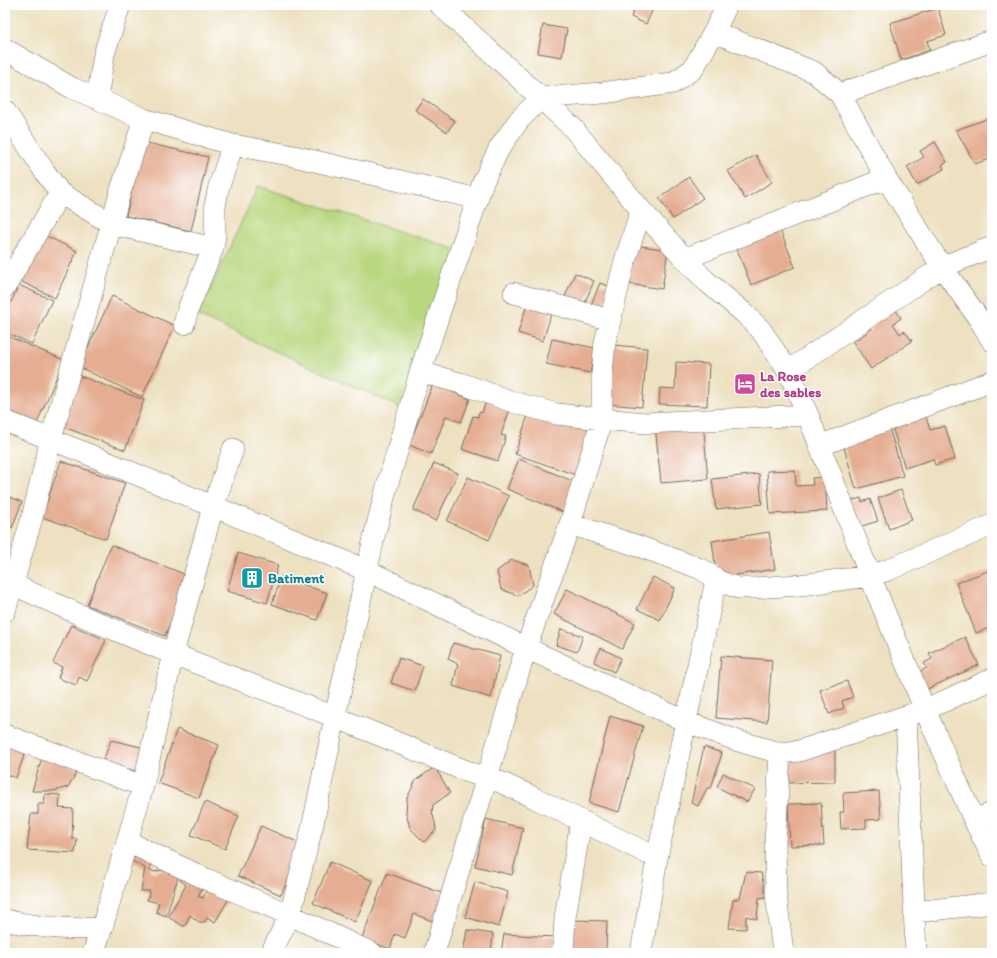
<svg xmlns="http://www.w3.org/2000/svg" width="997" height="958" viewBox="0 0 997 958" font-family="Itim,sans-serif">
<rect width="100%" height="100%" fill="#fff"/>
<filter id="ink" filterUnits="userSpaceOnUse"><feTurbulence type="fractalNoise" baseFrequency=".025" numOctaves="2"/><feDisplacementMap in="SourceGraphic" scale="8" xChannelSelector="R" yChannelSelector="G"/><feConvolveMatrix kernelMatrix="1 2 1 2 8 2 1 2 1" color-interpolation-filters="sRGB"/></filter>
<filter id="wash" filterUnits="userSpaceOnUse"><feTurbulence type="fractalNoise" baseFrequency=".012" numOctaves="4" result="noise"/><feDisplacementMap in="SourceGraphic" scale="16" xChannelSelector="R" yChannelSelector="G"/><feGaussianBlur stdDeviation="0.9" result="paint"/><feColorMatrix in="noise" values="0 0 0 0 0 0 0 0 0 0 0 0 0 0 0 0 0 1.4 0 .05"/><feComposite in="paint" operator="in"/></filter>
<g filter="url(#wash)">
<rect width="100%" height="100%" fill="#eee1c1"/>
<path fill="#b8d77e" stroke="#728154" d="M258 186 458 250 406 410 198 316Z"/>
<g id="blocks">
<path fill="#e5ae93" d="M636 5H655L646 24 631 17Z
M938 8 946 35 927 41 930 50 901 60 890 23Z
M543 25 567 29 562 57 538 53Z
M423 99 455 121 447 132 415 110Z
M992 117V158L975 164 956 130Z
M143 142 208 157 191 231 126 216Z
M935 142 947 162 942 165 944 169 917 185 907 167 924 157 920 151Z
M756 155 772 182 745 199 728 171Z
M689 177 703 198 673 219 659 198Z
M780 230 795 267 751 285 736 247Z
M42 234 77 251 55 298 20 281Z
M635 245 668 250 662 289 630 284Z
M575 273 594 281 582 309 563 301Z
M600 283 611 287 600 314 589 310Z
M19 285 52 300 32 344 5 332V315Z
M112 296 175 326 142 397 79 367Z
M891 303 901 318 893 324 900 334 904 331 912 341 871 369 853 342 872 329 866 320Z
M527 304 552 311 543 341 518 333Z
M5 335 64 360 37 423 5 409Z
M552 339 595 348 590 373 546 364Z
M612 345 647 348 642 407 607 404Z
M676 362 709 364 707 406 659 404 660 388 675 389Z
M80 376 144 400 125 450 61 426Z
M433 384 470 399 461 422 446 416 431 454 409 445Z
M487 398 511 406 501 435 506 436 498 461 462 449 473 416 478 417 479 412 482 413Z
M530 409 591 429 576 475 515 454Z
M926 417 930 430 945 426 955 459 935 465 933 459 905 468 892 427Z
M703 421 708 479 661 483 655 425Z
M890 430 903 476 856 489 843 444Z
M519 459 575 482 563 512 507 489Z
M61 461 125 483 106 539 42 517Z
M434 463 458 473 436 521 413 510Z
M795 470 796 486 813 485 812 478 825 477 827 511 770 514 767 471Z
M759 474 762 504 716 509 712 479Z
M468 477 509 496 489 540 447 521Z
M901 490 912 520 889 529 878 498Z
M5 495 22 502 12 528 6 525 5 529Z
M861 498 862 502 870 499 878 521 856 528 847 502Z
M769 532 775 569 717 578 712 541Z
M111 545 189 576 165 636 87 605Z
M238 553 278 565 267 603 227 591Z
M512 560 529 565 533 585 518 596 501 589 497 571Z
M990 570 992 574V627L976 633 956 583Z
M281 577 327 593 317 620 272 604Z
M653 577 675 588 660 620 637 609Z
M567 589 635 623 622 649 554 614Z
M71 625 106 640 87 681 79 677 76 685 58 678 62 667 53 663Z
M561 629 583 636 577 652 556 645Z
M965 637 979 665 925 690 917 673 927 668 924 663 932 659 929 653Z
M453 643 500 656 491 698 453 686 458 664 448 659Z
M601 648 621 658 614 672 594 662Z
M721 656 772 660 767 722 716 718Z
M399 658 423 666 415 691 391 683Z
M847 681 853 697 842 701 844 708 829 714 820 690Z
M610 716 643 726 619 812 589 803Z
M177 729 219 745 199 798 158 783Z
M111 740 141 747 138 772 103 761Z
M5 742 26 750 16 778 5 774Z
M704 747 722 753 711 788H707L698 806 691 803Z
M835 747V782L784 783V760Z
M43 754 78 770 68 787 53 791H32Z
M435 767 450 793 433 805 432 812 435 823 436 830 424 842 410 828 406 813 407 798 416 780Z
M723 773 755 789 747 802 717 787Z
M879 791 881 819 866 820V828L841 829 840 812H844L843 793Z
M45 794 60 795 59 808 73 809 72 839H77L75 853 27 850 31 814H38V804H44Z
M205 802 239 816 225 849 191 835Z
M821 803 824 845 790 846 788 804Z
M486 819 523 828 512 875 475 866Z
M261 826 304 845 281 895 238 876Z
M136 851 153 859 149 870 155 872 161 870 172 874 180 871 166 916 156 912 159 903 147 900 150 891H141L145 868 132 861Z
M330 862 373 881 355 922 313 903Z
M183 872 205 882 198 896 203 898 208 887 231 895 215 922 207 917 205 922H199L190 915 185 926H183L168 917 186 885 180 880Z
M746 872 761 873 766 897 759 898 757 919 746 916V929L729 928 733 900 740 898Z
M387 873 447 895 437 923 414 914 405 938 395 934 390 949 362 938Z
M475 882 508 892 499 927 465 917Z
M572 920 607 921 606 953H571Z
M467 930 493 934 491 953H463Z
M504 934 554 937 553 953H501Z"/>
</g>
</g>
<g filter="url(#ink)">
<use href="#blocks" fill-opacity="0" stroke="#6f6b60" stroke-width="1"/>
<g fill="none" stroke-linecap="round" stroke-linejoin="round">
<g stroke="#6f6b60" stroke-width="22">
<path id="minor" d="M440 5 572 127 641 210 685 259 706 281 744 313 761 330 788 371 808 415 870 576 925 710 974 820 992 856
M727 5 714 32 814 72 840 94 886 178 942 267 979 319 992 341
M5 49 72 88 144 119 233 145 289 155 478 199
M840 94 992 41
M97 99 104 54 120 5
M5 111 45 172 60 193 112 224 213 248
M685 259C752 231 819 206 886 178
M5 287 60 193
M514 293 610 320
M184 324 188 309 213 248 215 236V206L219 186 233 145
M788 371 942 267 992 247
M420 372 460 383 516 403 557 414 602 419 646 423 808 415
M5 421 90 455 368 571 526 648 687 722 738 741 780 753 799 751 906 716 925 710 992 679
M819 446 992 381
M570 524 641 547 701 569 714 577 716 580 738 588H754L800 585 870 576 888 570 992 525
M5 581 96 622 173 654 335 717 471 773 500 782 535 798 657 858
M5 611 33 514 51 439 120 193 144 119
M906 716 916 953
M5 735 143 786
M780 753 775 842 776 894 783 953
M974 820 992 813
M128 842 206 879 290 915 372 953
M915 912 992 903
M5 920C38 928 69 930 102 928
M93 953 102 928 143 786 173 654 213 507 233 449
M271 953 290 915 313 824 335 717 375 533 386 490 420 372 483 182 499 149 519 120 541 98 602 93 673 83 693 69 714 32
M434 953 526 648 570 524 602 419V374L605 342 624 264 641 210
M563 953 565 918 581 821
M641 953 657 858 716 580"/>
</g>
<use href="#minor" stroke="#fff" stroke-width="21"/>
</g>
</g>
<defs>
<g id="hotel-square" transform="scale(1.15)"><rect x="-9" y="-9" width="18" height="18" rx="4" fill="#d1479c" stroke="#fff"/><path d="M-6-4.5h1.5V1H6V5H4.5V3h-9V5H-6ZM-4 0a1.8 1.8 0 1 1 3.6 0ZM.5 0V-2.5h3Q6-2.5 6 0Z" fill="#fff"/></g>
<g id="building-square" transform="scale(1.15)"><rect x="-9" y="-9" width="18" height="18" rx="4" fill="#0f9aa8" stroke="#fff"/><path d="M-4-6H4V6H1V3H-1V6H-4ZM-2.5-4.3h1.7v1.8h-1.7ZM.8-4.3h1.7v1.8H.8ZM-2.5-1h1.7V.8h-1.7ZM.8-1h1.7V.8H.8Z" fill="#fff"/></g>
</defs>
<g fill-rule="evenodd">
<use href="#hotel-square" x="745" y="384"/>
<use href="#building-square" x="252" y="578"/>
</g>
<g text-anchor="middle" stroke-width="3" stroke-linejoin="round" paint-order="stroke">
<g font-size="14" font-weight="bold" fill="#b23c85" stroke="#fff" text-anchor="start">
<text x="760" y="381">La Rose<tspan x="760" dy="16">des sables</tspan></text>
</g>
<g font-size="14" font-weight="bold" fill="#0d838f" stroke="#fff" text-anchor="start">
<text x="268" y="583">Batiment</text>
</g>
</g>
<rect width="997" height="958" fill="none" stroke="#fff" stroke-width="20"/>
</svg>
